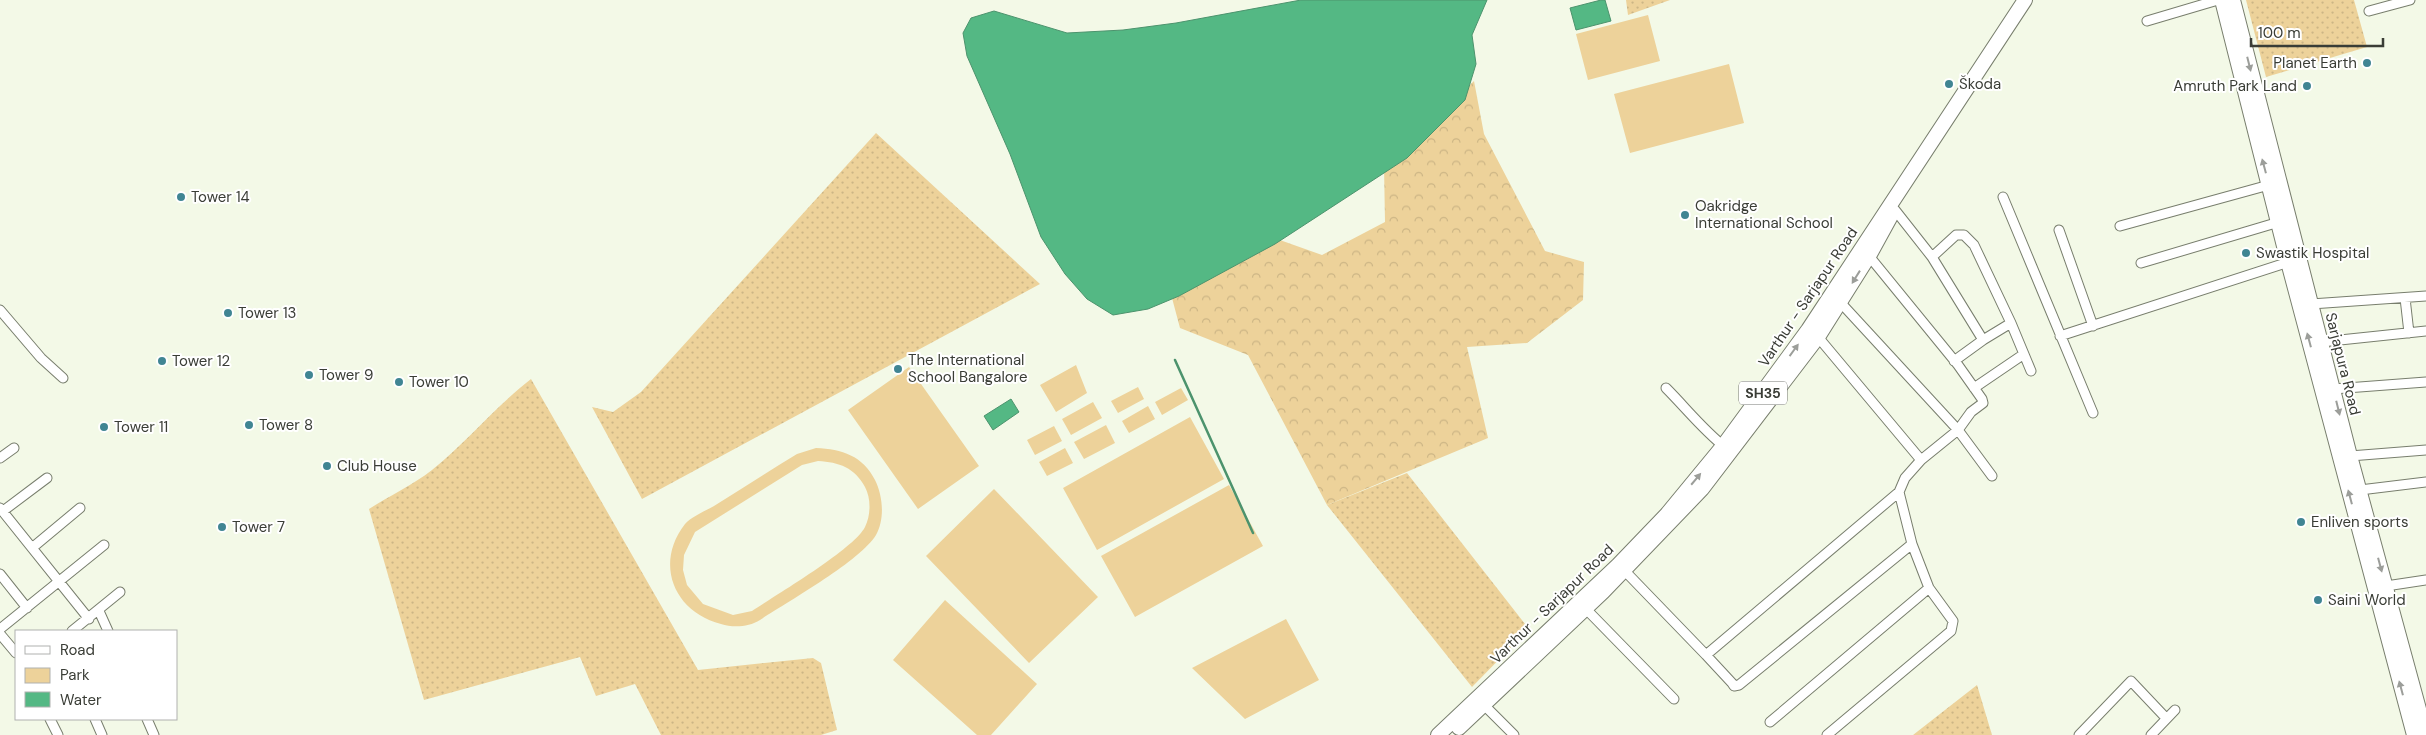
<svg xmlns="http://www.w3.org/2000/svg" width="2426" height="735" viewBox="0 0 2426 735" font-family="'DM Sans',sans-serif">
<defs>
<pattern id="grass-dots" width="8" height="8" patternUnits="userSpaceOnUse" patternTransform="scale(1.25)"><rect width="8" height="8" fill="#edd29a"/><path d="M2 2h.1M6 6h.1" fill="none" stroke="#ccb585" stroke-width="1.8" stroke-linecap="round"/></pattern>
<pattern id="forest-crowns" width="20" height="18" patternUnits="userSpaceOnUse" patternTransform="scale(1.25)"><rect width="20" height="18" fill="#edd29a"/><path d="M2 6a3 3 0 1 1 6 0M12 15a3 3 0 1 1 6 0" fill="none" stroke="#ccb585"/></pattern>
</defs>
<rect width="100%" height="100%" fill="#f3f9e7"/>
<path fill="url(#grass-dots)" d="M1626 0H1670L1628 15Z
M2246 0H2354L2367 47 2266 77Z
M876 133 1040 284 642 499 592 407 613 412 641 392Z
M531 379 698 670 813 658 821 663 837 730 821 735H661L635 684 596 696 580 657 424 700 369 509C389 496 413 485 432 470 467 442 496 406 531 379Z
M1407 473 1529 629 1472 687 1327 505Z
M1977 685 1992 735H1913Z"/>
<path fill="url(#forest-crowns)" d="M1474 81 1484 134 1545 251 1584 262 1583 300 1527 343 1467 347 1488 438 1327 505 1248 355 1180 328 1168 283 1241 226 1322 255 1385 222 1384 166Z"/>
<path fill="#edd29a" fill-rule="evenodd" d="M1648 15 1660 61 1588 80 1576 34Z
M1729 64 1744 123 1630 153 1614 94Z
M1076 365 1087 393 1056 412 1040 385Z
M909 367 979 466 918 509 848 410Z
M1138 387 1144 399 1118 413 1111 401Z
M1181 388 1188 400 1162 415 1155 402Z
M1093 402 1102 418 1071 435 1062 419Z
M1148 406 1155 419 1129 433 1122 421Z
M1190 417 1224 479 1097 550 1063 488Z
M1106 425 1115 443 1084 459 1074 442Z
M1054 426 1062 441 1035 455 1027 440Z
M816 448C842 449 863 456 875 480 883 496 885 519 876 535 860 561 789 601 760 620 749 627 733 628 721 624 674 612 654 564 685 524 691 517 705 511 714 506 742 489 769 471 797 454ZM818 461C839 462 855 468 865 487 871 498 871 515 865 527 854 549 776 595 752 611L733 615 703 604 687 585 683 570 684 555 695 532 802 465Z
M1065 448 1073 463 1047 476 1039 462Z
M1229 485 1263 546 1135 617 1101 556Z
M994 489 1098 597 1029 663 926 556Z
M945 600 1037 684 991 735H977L893 660Z
M1286 619 1319 680 1245 719 1192 668Z"/>
<path fill="#54b884" stroke="#4c936d" d="M1301 0H1487L1472 35 1476 64 1465 100 1407 158 1275 244 1179 296 1148 309 1113 315 1087 299 1065 274 1041 237 1010 154 967 56 963 33 971 18 994 11 1067 33 1123 30 1176 23Z
M1601 0H1605L1611 21 1576 30 1570 8Z
M1011 399 1019 412 993 430 984 416Z"/>
<g fill="none" stroke-linecap="round" stroke-linejoin="round">
<path stroke="#4c936d" stroke-width="2.5" d="M1175 360 1253 533"/>
<g stroke="#787e6d" stroke-width="11">
<path id="street" d="M2369 11 2410 0
M2147 21 2218 0
M2003 197 2093 413
M1895 210 1932 257 1956 235H1964L1974 245 2011 323 2031 371
M2120 226 2269 185
M2059 230 2093 326
M1932 257 1983 340 2011 323
M2141 263 2279 222
M2405 298 2409 333
M1840 302 1958 430 1992 476
M2311 304 2426 296
M0 310 41 358 63 378
M2060 336 2292 261
M1818 337 1921 460 1958 430 1971 412 1983 403 1982 399 1958 365 1869 256
M2321 342 2426 331
M1954 361 1983 340
M1666 388C1686 408 1703 430 1726 448
M1974 388 2024 354
M2333 389 2426 382
M2350 456 2426 450
M0 458 14 448
M2360 490 2426 482
M1899 492 1706 655 1732 683 1734 686 1739 685 1912 544
M0 508 89 619
M3 511 47 478
M32 548 80 508
M1621 567 1706 655
M0 574 27 608
M2386 586 2426 580
M1586 609 1674 699
M99 611 108 631
M0 629 104 545
M72 631 120 592
M0 634 16 653
M1484 705 1514 735
M50 719 58 735
M95 719 102 735
M147 719 154 735
M1770 722 1929 588
M1827 735 1951 631 1953 621 1929 588 1912 544 1899 492 1905 478 1921 460
M2079 735 2131 681 2166 718
M2151 735 2175 710"/>
</g>
<g stroke="#787e6d" stroke-width="16">
<path id="primary" d="M2222 0 2288 262 2414 735
M2233 0 2350 456 2426 735
M1459 728 1603 592 1702 489 1818 337 1869 256 1891 216
M1438 735 1618 565 1667 514 1723 446 1808 330 2025 0"/>
</g>
<use href="#street" stroke="#fff" stroke-width="9"/>
<use href="#primary" stroke="#fff" stroke-width="14"/>
</g>
<defs><path id="oneway-solid" d="M-6-.8H1V-3.2L6.5 0L1 3.2V.8H-6Z" transform="scale(1.25)"/></defs>
<g fill="#9c9e9a">
<use href="#oneway-solid" transform="translate(2249 64) rotate(76)"/>
<use href="#oneway-solid" transform="translate(2264 166) rotate(-105)"/>
<use href="#oneway-solid" transform="translate(1856 277) rotate(122)"/>
<use href="#oneway-solid" transform="translate(2309 340) rotate(-105)"/>
<use href="#oneway-solid" transform="translate(1794 350) rotate(-54)"/>
<use href="#oneway-solid" transform="translate(2338 408) rotate(76)"/>
<use href="#oneway-solid" transform="translate(1696 479) rotate(-50)"/>
<use href="#oneway-solid" transform="translate(2350 497) rotate(-105)"/>
<use href="#oneway-solid" transform="translate(2380 565) rotate(75)"/>
<use href="#oneway-solid" transform="translate(2401 688) rotate(-105)"/>
</g>
<g fill="#408593" stroke="#fff" stroke-width="2">
<circle cx="2367" cy="63" r="5"/>
<circle cx="1949" cy="84" r="5"/>
<circle cx="2307" cy="86" r="5"/>
<circle cx="181" cy="197" r="5"/>
<circle cx="1685" cy="215" r="5"/>
<circle cx="2246" cy="253" r="5"/>
<circle cx="228" cy="313" r="5"/>
<circle cx="162" cy="361" r="5"/>
<circle cx="898" cy="369" r="5"/>
<circle cx="309" cy="375" r="5"/>
<circle cx="399" cy="382" r="5"/>
<circle cx="249" cy="425" r="5"/>
<circle cx="104" cy="427" r="5"/>
<circle cx="327" cy="466" r="5"/>
<circle cx="2301" cy="522" r="5"/>
<circle cx="222" cy="527" r="5"/>
<circle cx="2318" cy="600" r="5"/>
</g>
<g text-anchor="middle" stroke-width="4" stroke-linejoin="round" paint-order="stroke">
<rect fill="#fff" stroke="#757772" stroke-width="1" x="1739" y="381.5" width="48" height="23" rx="4"/>
<g font-size="14" font-weight="bold" fill="#3a3d36">
<text x="1763" y="398">SH35</text>
</g>
<g font-size="15" fill="#3a3d36" stroke="#fff" text-anchor="start">
<text x="2357" y="68" text-anchor="end">Planet Earth</text>
<text x="1959" y="89">Škoda</text>
<text x="2297" y="91" text-anchor="end">Amruth Park Land</text>
<text x="191" y="202">Tower 14</text>
<text x="1695" y="211">Oakridge<tspan x="1695" dy="17">International School</tspan></text>
<text x="2256" y="258">Swastik Hospital</text>
<text x="238" y="318">Tower 13</text>
<text x="908" y="365">The International<tspan x="908" dy="17">School Bangalore</tspan></text>
<text x="172" y="366">Tower 12</text>
<text x="319" y="380">Tower 9</text>
<text x="409" y="387">Tower 10</text>
<text x="259" y="430">Tower 8</text>
<text x="114" y="432">Tower 11</text>
<text x="337" y="471">Club House</text>
<text x="2311" y="527">Enliven sports</text>
<text x="232" y="532">Tower 7</text>
<text x="2328" y="605">Saini World</text>
</g>
<g font-size="15" fill="#3a3d36" stroke="#fff">
<text transform="translate(1808 297) rotate(-56)" y="5">Varthur - Sarjapur Road</text>
<text transform="translate(2343 364) rotate(76)" y="5">Sarjapura Road</text>
<text transform="translate(1552 604) rotate(-44)" y="5">Varthur - Sarjapur Road</text>
</g>
</g>
<rect x="15" y="630" width="162" height="90" fill="#ffffff" stroke="#b0b1af"/>
<rect x="25" y="646" width="25" height="8" fill="#ffffff" stroke="#b0b1af"/>
<text x="60" y="655" font-size="15" fill="#3a3d36">Road</text>
<rect x="25" y="668" width="25" height="15" fill="#edd29a" stroke="#b0b1af"/>
<text x="60" y="680" font-size="15" fill="#3a3d36">Park</text>
<rect x="25" y="692" width="25" height="15" fill="#54b884" stroke="#b0b1af"/>
<text x="60" y="705" font-size="15" fill="#3a3d36">Water</text>
<path d="M2251 38v8h132v-8" fill="none" stroke="#3a3d36" stroke-width="2.5"/>
<text x="2258" y="38" font-size="15" fill="#3a3d36" stroke="#ffffff" stroke-width="4" paint-order="stroke">100 m</text>
</svg>
